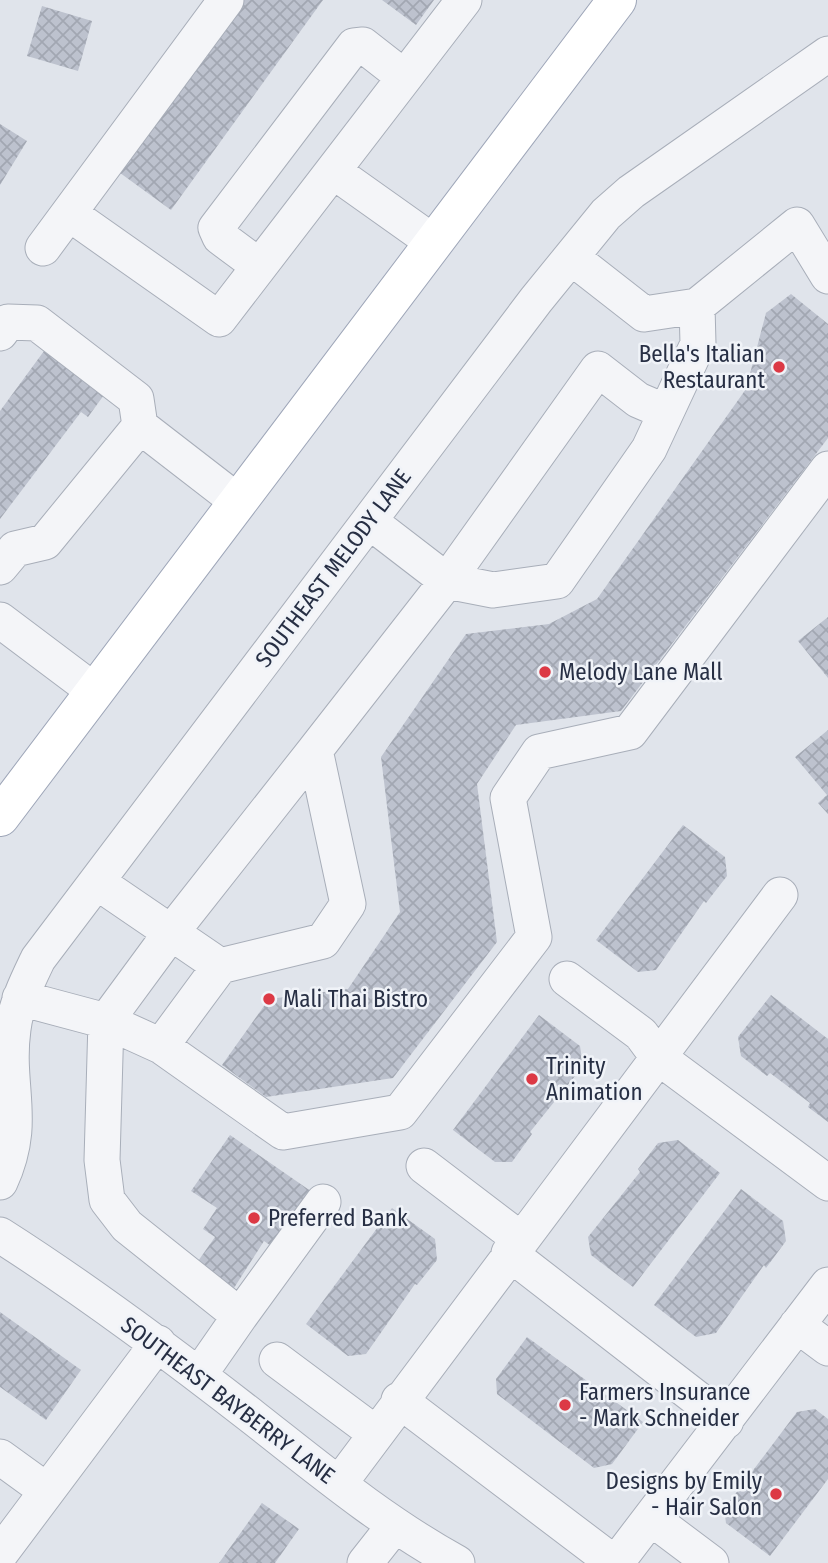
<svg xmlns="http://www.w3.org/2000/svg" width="828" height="1563" viewBox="0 0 828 1563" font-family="'Fira Sans Condensed',sans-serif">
<defs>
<pattern id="building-cross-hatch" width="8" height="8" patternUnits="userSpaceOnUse" patternTransform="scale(1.75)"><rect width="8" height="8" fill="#bdc2ce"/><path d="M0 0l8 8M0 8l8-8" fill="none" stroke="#a2a7b2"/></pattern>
</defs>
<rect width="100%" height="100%" fill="#e0e4eb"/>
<path fill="url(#building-cross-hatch)" d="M239 0H323L171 210 116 170Z
M382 0H434L416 25Z
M42 6 92 21 78 71 27 56Z
M0 124 27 141 0 185Z
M791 294 828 324V438L621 711 516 725 477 784 497 942 393 1078 266 1097 222 1065 269 999 348 989 400 912 381 757 466 634 549 624 597 599 746 389 766 313Z
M44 351 104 395 88 417 81 412 0 519V411Z
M828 617V678L798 641Z
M828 730V814L818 803 827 795 795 757Z
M683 825 725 857 727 876 706 903 704 901 656 970 638 972 596 940Z
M771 995 828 1039V1122L808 1107 810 1103 770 1073 767 1076 741 1056 738 1037Z
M539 1015 580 1046 583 1066 530 1132 532 1134 512 1162H495L453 1130Z
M230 1135 315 1194 277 1250 264 1241 234 1288 196 1264 215 1237 203 1229 217 1208 191 1191Z
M678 1140 720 1173 633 1287 591 1255 588 1237 640 1172 638 1169 658 1143Z
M741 1189 783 1221 786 1241 766 1268 764 1265 716 1333 696 1337 654 1305Z
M392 1208 435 1239 437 1260 417 1285 415 1284 366 1354 348 1356 306 1324Z
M0 1312 81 1370 46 1420 0 1387Z
M527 1337 643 1422 612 1464 594 1468 497 1394 496 1379Z
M815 1409 828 1419V1479L770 1556 726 1523 724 1509 797 1412Z
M262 1503 299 1529 275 1563H219Z"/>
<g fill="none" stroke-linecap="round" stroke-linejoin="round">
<g stroke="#a8aeb9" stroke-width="37">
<path id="minor" d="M333 171 433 242
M70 214 219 319 464 0
M43 248 226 0
M571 257 644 314 697 306
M259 266 220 237 216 228 354 46 363 45 404 77
M828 276 797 225 697 306 698 344 649 449 557 581 493 590 447 581 315 750 348 904 323 941 220 966 161 1046 283 1132 400 1112 534 937 508 798 539 752 630 732 828 469
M0 333 8 322 37 323 136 399 140 426 237 501
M369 521 447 581 598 369 638 400 666 412
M0 567 15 549 45 542 140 426
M0 620 93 690
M97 882 220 966
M567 979 641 1034 658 1057 828 1183
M20 998 106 1021 161 1046
M424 1166 520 1239
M0 1182C28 1122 5 1088 13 1029 16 1004 27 982 38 959L536 300 606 214 631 192 828 54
M0 1235C88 1291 172 1354 254 1418 319 1469 384 1523 457 1563
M509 1253 726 1421
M240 1316 323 1202
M797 1325 828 1348
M277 1360 375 1433
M199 1375 240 1316 127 1226 107 1200 102 1160 106 1021 170 934 315 750
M399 1400 614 1563
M0 1457 47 1491
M339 1484 780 895
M651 1518 711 1563
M0 1554 158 1343
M365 1563 395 1525
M616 1563 828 1285"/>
</g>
<g stroke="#9ea6b8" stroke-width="40">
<path id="major" d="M0 817 617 0"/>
</g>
<use href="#minor" stroke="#f4f5f8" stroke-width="35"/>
<use href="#major" stroke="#fff" stroke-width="38"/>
</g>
<g fill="#dc3945" stroke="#f0f3f8" stroke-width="2.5">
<circle cx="779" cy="367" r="7"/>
<circle cx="545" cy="672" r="7"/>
<circle cx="269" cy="999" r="7"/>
<circle cx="532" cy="1079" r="7"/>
<circle cx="254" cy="1218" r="7"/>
<circle cx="565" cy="1405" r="7"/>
<circle cx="776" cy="1494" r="7"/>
</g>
<g text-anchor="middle" stroke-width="5" stroke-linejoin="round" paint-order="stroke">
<g font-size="23" fill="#272f44" stroke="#f0f3f8" text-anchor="start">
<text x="765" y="362" text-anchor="end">Bella's Italian<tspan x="765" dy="26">Restaurant</tspan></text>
<text x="559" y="680">Melody Lane Mall</text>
<text x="283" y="1007">Mali Thai Bistro</text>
<text x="546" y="1074">Trinity<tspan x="546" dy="26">Animation</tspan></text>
<text x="268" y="1226">Preferred Bank</text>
<text x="579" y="1400">Farmers Insurance<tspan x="579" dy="26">- Mark Schneider</tspan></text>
<text x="762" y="1489" text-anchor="end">Designs by Emily<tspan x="762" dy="26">- Hair Salon</tspan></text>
</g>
<g font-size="23" fill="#272f44" stroke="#f0f3f8">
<text transform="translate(333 568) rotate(-53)" y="8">SOUTHEAST MELODY LANE</text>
<text transform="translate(228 1400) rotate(37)" y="8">SOUTHEAST BAYBERRY LANE</text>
</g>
</g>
</svg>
